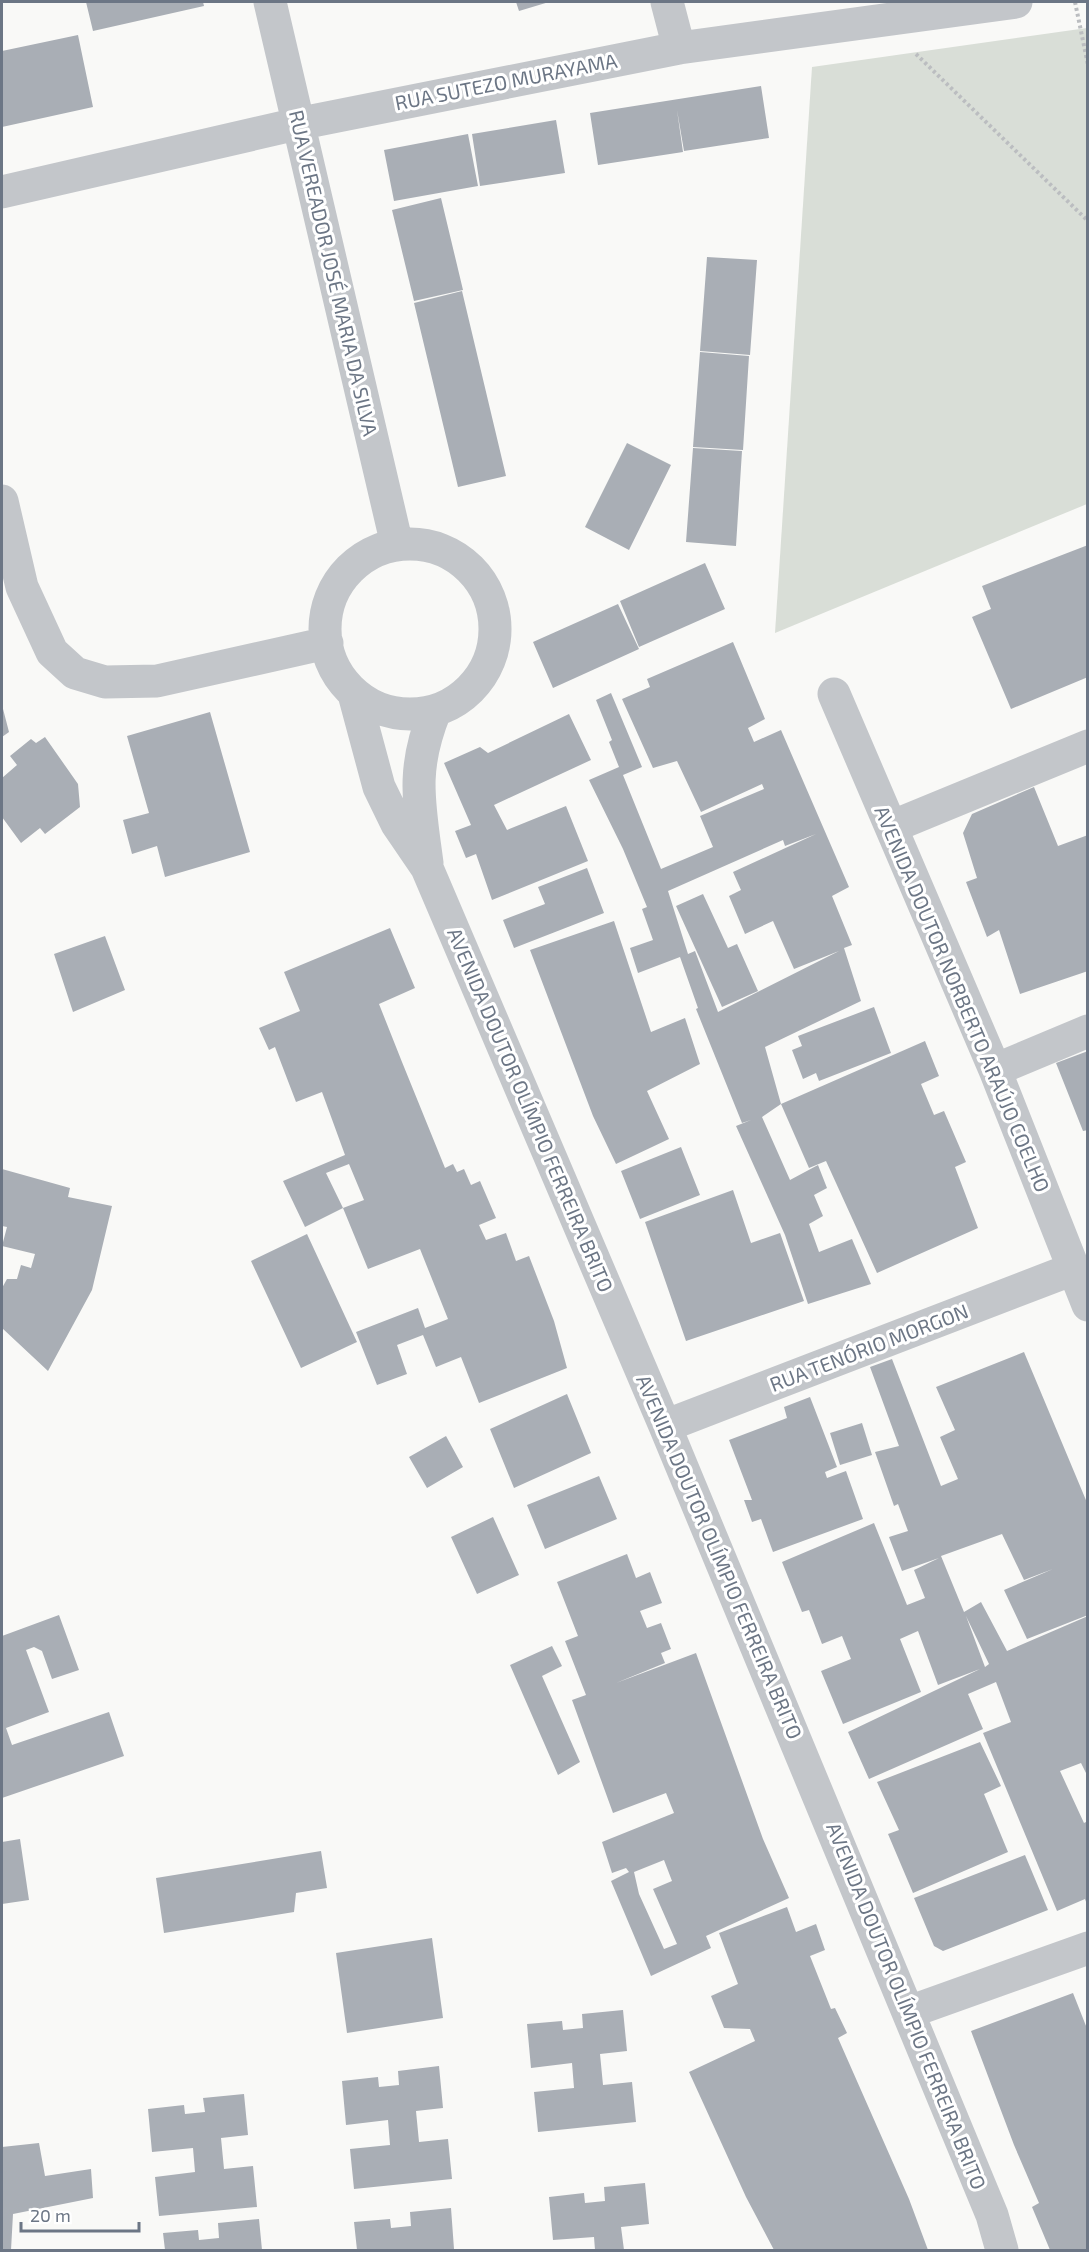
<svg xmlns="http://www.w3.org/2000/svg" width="1089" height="2252" viewBox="0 0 1089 2252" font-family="'Exo 2',sans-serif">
<rect width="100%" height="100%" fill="#f9f9f7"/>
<path fill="#d9ded7" d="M1087 28V504L775 633 812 67Z"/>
<path fill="#a9aeb5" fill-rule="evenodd" d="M86 2H203L204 6 93 31Z
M516 2H549L519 11Z
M78 35 93 107 2 127V51Z
M761 86 769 138 684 151 677 110 683 152 598 165 590 113Z
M556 120 565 173 480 186 472 134Z
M468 134 478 186 394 201 384 150Z
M441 198 463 290 414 301 392 210Z
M707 257 757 260 750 355 700 351Z
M462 291 506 476 458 487 414 303Z
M700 352 749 356 743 450 693 447Z
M627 443 671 465 629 550 585 527Z
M693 448 742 451 736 546 686 542Z
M1088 545V677L1011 709 972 617 991 609 982 586Z
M705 563 725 609 639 647 620 601Z
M618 604 639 649 553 688 533 642Z
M733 642 765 719 748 728 754 742 781 730 849 887 832 896 852 945 844 948 861 1001 765 1047 781 1104 762 1117 790 1180 818 1165 827 1188 814 1195 823 1216 809 1224 819 1252 852 1239 871 1284 808 1304 785 1235 736 1126 751 1120 742 1123 696 1009 698 1008 680 957 638 973 630 948 653 940 642 909 647 907 623 849 589 780 619 767 609 742 612 740 596 700 611 693 642 767 623 775 661 869 713 847 700 816 764 789 762 784 701 812 677 761 653 768 622 699 650 687 647 679ZM816 834 733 872 741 890 729 896 745 934 773 921 794 969 839 951 718 1012 695 951 688 954 668 891 783 840 785 846Z
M2 705 9 732 2 737Z
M210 712 250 852 165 877 157 846 132 854 123 820 149 813 127 736Z
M569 714 591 760 494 805 507 830 566 806 588 861 492 900 476 854 466 858 455 831 471 825 444 763 480 747 488 753Z
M45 737 78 784 80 807 45 834 40 828 21 843 2 817V778L17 765 10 756 31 739 36 743Z
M1034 787 1058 846 1088 835V971L1020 994 999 930 987 937 966 882 977 878 963 833 972 814Z
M587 868 604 913 514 948 503 920 545 904 538 887Z
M703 894 728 948 737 944 758 991 722 1007 676 906Z
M614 921 651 1032 685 1018 700 1064 647 1091 669 1139 616 1164 593 1116 530 950Z
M390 928 415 988 379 1004 402 1062 445 1168 453 1164 457 1172 464 1169 471 1185 480 1181 496 1218 479 1225 486 1240 506 1233 516 1261 529 1256 554 1321 567 1368 479 1403 461 1357 436 1367 423 1335 397 1345 407 1374 377 1385 356 1332 418 1308 425 1328 448 1319 420 1249 368 1269 343 1208 305 1227 283 1181 345 1155 322 1092 296 1102 275 1047 269 1050 259 1028 300 1011 284 972ZM349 1164 364 1200 343 1208 326 1173Z
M105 936 125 990 73 1012 54 954Z
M874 1007 891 1053 819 1081 816 1073 803 1079 792 1050 802 1046 798 1036Z
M925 1041 939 1076 921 1084 934 1115 944 1111 966 1162 955 1167 978 1228 877 1273 826 1161 809 1168 781 1104Z
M1088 1051V1130L1083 1131 1056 1063Z
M681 1147 700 1195 640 1219 621 1171Z
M2 1169 70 1188 68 1197 112 1206 92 1290 48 1371 2 1328V1288L7 1279H17L21 1265 31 1268 35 1254 2 1246 7 1227 2 1226Z
M733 1190 751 1243 780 1233 804 1301 686 1341 645 1222Z
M307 1234 357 1342 301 1368 251 1261Z
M1024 1352 1088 1505V1615L1027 1639 1004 1590 1053 1569 1024 1580 1002 1534 941 1556 964 1612 981 1602 1007 1651 1088 1616V1777L1081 1763 1060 1771 1084 1823 1088 1821V1907L1085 1899 1057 1911 983 1733 1011 1722 996 1682 968 1694 983 1729 869 1779 848 1732 980 1669 938 1685 918 1631 900 1639 921 1692 843 1724 821 1671 851 1659 842 1636 822 1644 809 1610 802 1612 782 1562 874 1523 907 1605 925 1598 914 1570 939 1558 902 1571 889 1537 908 1531 898 1504 894 1506 875 1452 899 1446 870 1367 892 1359 941 1486 958 1479 940 1437 955 1430 936 1387ZM966 1616 989 1664 985 1667Z
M567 1394 591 1453 514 1488 490 1429Z
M810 1397 837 1467 825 1472 827 1478 846 1471 863 1519 773 1552 761 1519 752 1522 744 1500H752L729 1440 787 1418 784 1407Z
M862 1423 872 1455 840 1465 830 1433Z
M446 1436 463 1467 427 1488 409 1457Z
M599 1476 617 1519 545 1549 527 1505Z
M493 1517 519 1575 477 1594 451 1537Z
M627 1554 636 1578 650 1572 662 1603 640 1611 647 1628 661 1623 671 1649 661 1653 665 1663 616 1683 696 1653 763 1839 789 1898 706 1936 711 1948 651 1976 611 1881 629 1872 626 1868 612 1873 602 1842 674 1813 666 1793 613 1813 572 1700 586 1695 565 1641 578 1636 557 1582ZM664 1860 672 1881 653 1889 677 1944 664 1949 639 1894 634 1872Z
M59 1615 79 1670 52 1679 42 1651 34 1647 26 1650 49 1712 6 1728 12 1745 109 1712 124 1756 2 1798V1636Z
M552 1646 562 1666 542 1676 580 1762 558 1775 510 1665Z
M980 1742 1001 1786 984 1794 1008 1852 913 1893 888 1834 899 1830 877 1782Z
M20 1839 29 1900 2 1904V1842Z
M321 1851 327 1888 296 1893 294 1912 164 1933 156 1878Z
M1025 1855 1048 1910 943 1951 934 1946 914 1898Z
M787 1907 796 1932 816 1924 825 1950 810 1956 831 2009 835 2008 847 2033 838 2038 909 2199 928 2250H774L746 2197 689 2072 755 2041 750 2029 724 2028 711 1996 738 1984 719 1933Z
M432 1938 443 2018 347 2033 336 1953Z
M1073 1993 1088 2031V2250H1050L1032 2207 1039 2203 1014 2145 971 2031Z
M623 2010 627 2051 600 2054 603 2085 632 2082 636 2122 538 2132 534 2092 574 2088 572 2063 531 2068 527 2024 562 2021 563 2030 583 2028 582 2014Z
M439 2066 443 2108 416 2111 419 2142 448 2139 452 2179 354 2189 350 2149 390 2145 388 2120 346 2125 342 2081 378 2077 379 2087 399 2085 398 2071Z
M244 2094 248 2135 221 2138 224 2169 253 2166 257 2207 159 2216 155 2177 195 2172 193 2148 152 2152 148 2109 184 2105 185 2114 205 2112 203 2098Z
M39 2143 45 2176 91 2169 93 2198 13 2214 11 2250H2V2147Z
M645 2183 649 2224 621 2227 624 2250H595L594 2237 553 2240 549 2197 584 2193 585 2203 605 2201 604 2187Z
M451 2208 454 2249 357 2250 354 2222 390 2219 391 2228 411 2226 410 2212Z
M259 2219 262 2250H165L163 2233 198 2230 199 2240 219 2238 218 2223Z"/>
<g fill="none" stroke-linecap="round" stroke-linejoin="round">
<path stroke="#bbbdc0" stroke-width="4" stroke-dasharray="3 3" stroke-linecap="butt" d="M1075 2 1088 65
M916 54 1088 221"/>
<path stroke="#c3c6ca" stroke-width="33" d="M270 2 397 545
M667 2 679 48
M2 192 297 124 679 48 1016 2
M2 501 22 587 52 652 75 673 105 682 157 681 327 643
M325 629a85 85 0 1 1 170 0a85 85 0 1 1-170 0Z
M354 694 379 787 397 824 427 868 665 1426 992 2215 1002 2250
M834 694 995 1070 1088 1305
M891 827 1088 746
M427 863C419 802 411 770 435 711
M995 1070 1088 1031
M665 1426 1073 1269
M909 2012 1088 1948"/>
</g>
<g text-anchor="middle" stroke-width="6" stroke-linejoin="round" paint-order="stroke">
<g font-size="20" fill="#6c7685" stroke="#fff">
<text transform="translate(506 82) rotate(-11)" y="7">RUA SUTEZO MURAYAMA</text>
<text transform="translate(333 273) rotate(77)" y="7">RUA VEREADOR JOSÉ MARIA DA SILVA</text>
<text transform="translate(962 999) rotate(67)" y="7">AVENIDA DOUTOR NORBERTO ARAÚJO COELHO</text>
<text transform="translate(530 1110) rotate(67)" y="7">AVENIDA DOUTOR OLÍMPIO FERREIRA BRITO</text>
<text transform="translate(869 1348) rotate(-21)" y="7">RUA TENÓRIO MORGON</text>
<text transform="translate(719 1557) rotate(67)" y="7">AVENIDA DOUTOR OLÍMPIO FERREIRA BRITO</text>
<text transform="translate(906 2006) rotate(68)" y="7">AVENIDA DOUTOR OLÍMPIO FERREIRA BRITO</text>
</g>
</g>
<rect width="1089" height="2252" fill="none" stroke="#6c7685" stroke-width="6"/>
<path d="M21 2222v9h118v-9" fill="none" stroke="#6c7685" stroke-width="3"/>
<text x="30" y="2222" font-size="18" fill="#6c7685" stroke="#ffffff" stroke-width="4.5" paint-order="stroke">20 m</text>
</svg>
